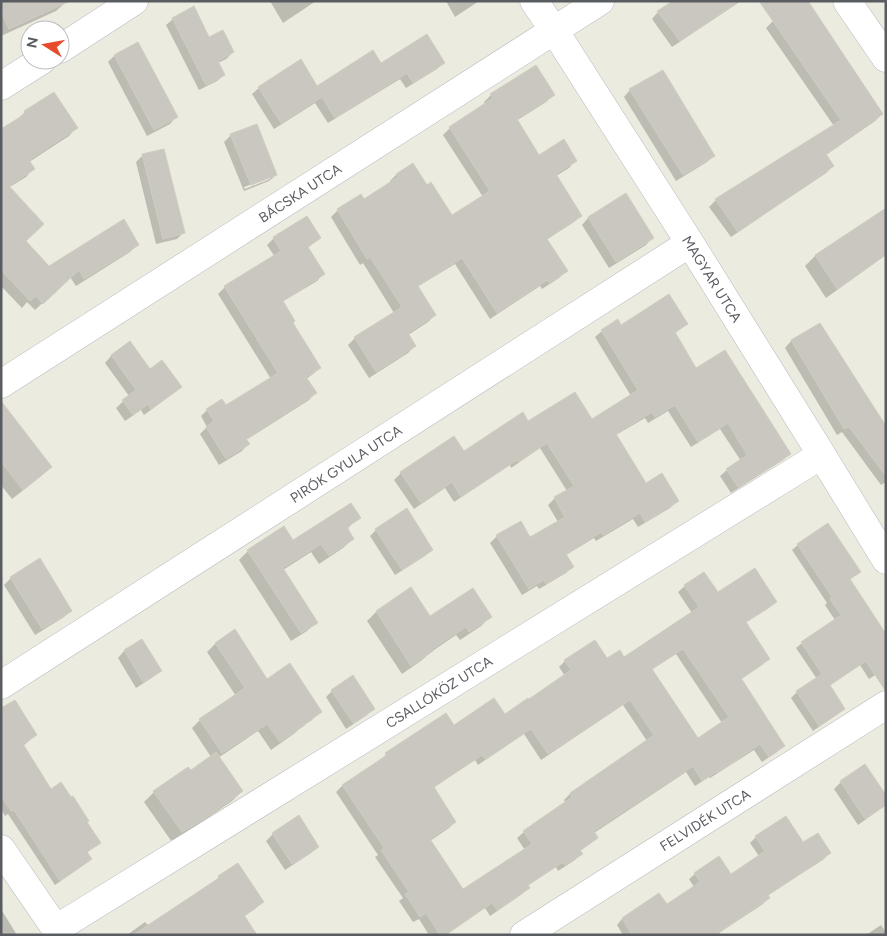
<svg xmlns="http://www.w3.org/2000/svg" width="887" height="936" viewBox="0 0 887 936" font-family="Figtree,sans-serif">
<rect width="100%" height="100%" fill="#ecebe0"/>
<path fill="#0003" fill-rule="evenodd" d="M1 1 66 2 56 11 1 36Z
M270 1H316L283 23Z
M446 1H479L455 17Z
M675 1H741L672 47 652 19 658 12Z
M173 19 233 52 226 59 218 63 224 75 217 81 199 90 166 25Z
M773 21 882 114 875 121 826 155 833 166 826 173 731 237 709 207 716 200 834 126 766 28Z
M114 56 176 117 170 124 147 136 108 62Z
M443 63 437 69 406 88 400 79 328 123 315 103 274 129 252 94 259 88 317 87 380 64Z
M536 67 553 95 546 102 516 121 539 157 575 161 569 168 556 176 581 216 574 222 546 240 566 271 559 278 542 289 540 286 490 319 455 264 417 287 435 315 428 322 408 335 415 346 408 353 369 378 348 345 355 338 394 313 363 263 360 265 331 217 338 210 361 196 364 200 391 183 390 181 397 174 427 186 452 217 483 197 443 135 450 128 485 105 484 102 491 95Z
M630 90 713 156 707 162 676 181 624 97Z
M25 112 76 128 69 136 29 162 33 169 26 177 8 188 25 241 49 267 138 244 130 252 76 286 70 277 35 310 27 302 22 308 1 286V131L17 120Z
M231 135 276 175 269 181 244 191 224 142ZM270 177V179L245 189 244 187Z
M163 150 184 232 177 239 156 244 136 162 142 156Z
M625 195 652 238 646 245 609 268 582 225 588 218Z
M886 209V255L826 298 805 266 815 256Z
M274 238H319L307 248 323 274 317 281 282 302 292 323 320 368 313 374 306 379 315 393 309 400 246 440 248 444 242 451 219 465 200 434 207 427 201 416 207 410 226 407 271 379 218 294 225 287 275 257 267 245Z
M687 324 674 334 696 370 789 454 783 460 731 493 720 476 727 470 741 461 720 429 691 447 668 411 648 423 645 418 616 435 645 484 677 501 670 508 638 527 633 519 596 541 594 538 566 555 572 567 566 573 539 589 537 586 522 595 490 543 497 536 530 539 558 522 548 505 555 498 567 491 540 448 511 468 510 465 454 502 445 488 414 509 394 480 401 473 463 453 528 422 592 421 631 396 595 337 602 331 621 326Z
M820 324 886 429V482L881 485 842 432 837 435 785 348 791 341Z
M130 342 150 370 180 387 174 393 144 415 141 410 125 421 116 408 129 396 105 363 111 356Z
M1 403 50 467 40 477 12 499 1 485Z
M359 517 347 529 353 539 343 548 319 564 311 552 283 570 316 622 307 631 291 641 239 560 248 551 293 541Z
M828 525 859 572 849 580 883 632 886 630V668L869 679 860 665 829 686 844 708 838 714 813 731 791 698 797 692 817 679 796 648 802 643 835 620 825 605 827 603 792 550 798 545Z
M376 530 431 549 425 556 395 575 370 536Z
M704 573 718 594 775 601 769 608 745 623 768 659 762 665 740 680 784 746 777 752 762 762 754 750 710 778 709 777 695 786 686 772 594 833 597 838 590 844 580 851 581 854 575 860 558 871 556 867 527 886 528 888 522 894 490 916 485 908 446 935H429L419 919 413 922 399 901 403 898 375 857 378 855 336 792 342 786 380 761 386 754 453 726 504 715 565 676 559 667 565 661 607 660 624 659 692 613 678 592 685 586ZM676 654 722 723 698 739 651 670ZM623 705 647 741 570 794 564 800 566 803 524 832 517 838 525 850 463 891 430 841 449 828 455 822 433 788 475 760 478 765 524 734 541 760Z
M11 578 71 610 64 617 35 635 4 585Z
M411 589 430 618 490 617 481 626 460 640 456 635 431 652 422 660 402 674 367 621 376 612Z
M141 641 160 671 153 677 136 688 118 658 124 651Z
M216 643 267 680 320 711 312 720 301 727 295 733 271 750 258 731 218 758 242 791 232 801 190 830 172 842 144 802 154 792 190 772 211 757 192 728 200 720 236 696 207 652Z
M332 691 373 708 367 715 346 729 326 697Z
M36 735 23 746 51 791 86 822 99 842 86 853 90 859 85 864 55 885 8 814 5 816 1 809V757Z
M841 782 886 798V805L858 825 834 789Z
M273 834 318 847 311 853 285 870 266 841Z
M756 837 803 844 829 853 824 859 767 896 768 898 763 904 719 933 720 935H623L617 925 622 919 659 895 666 906 694 887 689 879 695 874 731 875 759 856 750 843Z
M219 877 262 902 255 909 243 917 255 935H127L145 922 149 926 212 883Z
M1 909 17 935H1Z
M881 925 886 933V935H866Z"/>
<path fill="#c9c7c0" stroke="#d1cdbf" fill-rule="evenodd" d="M1 1H70L9 29 1 12Z
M673 1H739L680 41 657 11Z
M759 1H808L883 114 826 154 834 166 738 232 715 199 841 120Z
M194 6 209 37 223 30 234 52 218 61 225 75 206 85 172 18Z
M427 34 445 63 413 83 407 73 335 118 322 97 281 123 258 87 301 59 317 86 373 50 381 63Z
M138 42 178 117 154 130 114 55Z
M536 65 555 95 517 119 539 155 564 139 577 161 556 174 582 216 547 239 568 271 549 283 547 280 497 313 462 258 418 286 436 315 408 333 416 346 376 372 354 337 402 307 370 257 367 259 337 209 361 194 364 199 398 177 396 174 413 163 427 185 431 182 452 215 490 191 449 127 493 98 490 94Z
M663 70 715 156 683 175 629 89Z
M54 92 78 128 29 160 35 169 9 186 44 224 26 241 49 266 124 219 139 245 84 279 79 270 43 304 36 296 30 301 1 270V129L25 114 24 111Z
M257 124 277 175 251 185 230 134Z
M164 149 185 233 163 239 142 154Z
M626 193 654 238 616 262 588 217Z
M886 208V254L837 289 815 255Z
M307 216 321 238 308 247 325 274 283 301 295 321 293 323 321 368 306 377 317 393 246 439 250 444 226 459 206 427 214 421 206 409 222 399 226 405 278 373 224 286 281 251 273 237Z
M669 294 688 324 675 332 696 368 725 350 791 454 738 487 726 469 747 455 728 423 698 442 675 405 655 417 652 412 616 434 646 483 662 473 679 501 645 522 640 513 603 535 601 532 566 554 574 567 546 584 544 580 529 589 496 535 521 521 530 537 565 517 554 497 574 486 547 443 518 462 517 460 461 497 452 482 421 503 400 472 454 436 464 451 523 412 528 421 575 392 592 419 638 390 601 330 618 319 621 325Z
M820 323 886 426V476L849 427 844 429 791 340Z
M130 341 150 369 162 360 182 387 151 409 148 404 133 415 122 400 136 390 111 355Z
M1 401 52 467 23 490 1 462Z
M351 503 361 518 347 527 354 539 329 556 321 544 283 568 318 623 301 633 247 550 284 526 293 540Z
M407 508 433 550 402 570 375 529Z
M828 523 861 572 850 579 886 634V689L885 690 866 661 830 685 845 709 819 726 796 691 822 674 801 642 841 615 830 599 832 597 797 544Z
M40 558 72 611 42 629 10 577Z
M755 568 777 602 746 622 770 659 741 678 785 746 769 757 760 744 717 773 716 772 702 781 693 766 594 831 598 838 580 850 583 854 565 865 563 862 528 885 530 888 497 910 492 903 444 935H440L426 913 420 917 405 894 409 892 381 850 384 848 342 785 387 755 385 753 446 713 454 725 494 698 505 714 528 698 529 699 571 670 564 660 595 640 607 658 620 650 624 657 699 607 684 585 704 572 718 592ZM683 649 729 717 698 738 652 669ZM630 700 654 735 570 793 572 797 523 831 532 844 463 889 430 839 456 822 434 787 482 755 485 759 531 729 548 754Z
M411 587 430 616 473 588 492 617 469 632 466 627 432 649 433 651 411 666 376 611Z
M235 629 267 679 290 663 322 712 304 724 305 725 280 742 267 724 222 753 199 719 245 688 215 643Z
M142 639 162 671 143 682 124 650Z
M353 675 375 709 353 723 331 690Z
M15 700 37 735 23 744 51 789 61 782 71 797 73 796 89 821 87 822 101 843 87 852 92 859 60 881 14 810 11 811 1 796V708Z
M216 752 243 791 201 821 182 832 153 791 188 767 191 770Z
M865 764 886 795V805L865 819 840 781Z
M299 815 319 847 292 864 272 833Z
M786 816 803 842 818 833 831 853 768 895 770 898 715 935H632L622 918 659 893 667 904 700 882 694 873 719 856 731 874 765 851 755 836Z
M238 863 264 902 244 915 257 935H133L219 878 218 876Z"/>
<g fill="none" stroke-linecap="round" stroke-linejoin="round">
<g stroke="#b8babf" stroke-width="29">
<path id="minor" d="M534 1 561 41 690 243 815 444 886 560
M847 1 886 58
M60 49 134 1
M1 86 42 60
M1 384 600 1
M1 685 690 243
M1 849 60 935
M56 929 810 462 821 454
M524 935 886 705"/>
</g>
<use href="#minor" stroke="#fff" stroke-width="28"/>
</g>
<g text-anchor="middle" stroke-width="4" stroke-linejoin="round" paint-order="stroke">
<g font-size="14" fill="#595c61" stroke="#fff">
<text transform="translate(300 193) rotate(-33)" y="5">BÁCSKA UTCA</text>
<text transform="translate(712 279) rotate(58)" y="5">MAGYAR UTCA</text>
<text transform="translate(346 464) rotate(-33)" y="5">PIRÓK GYULA UTCA</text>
<text transform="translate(439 692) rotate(-32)" y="5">CSALLÓKÖZ UTCA</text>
<text transform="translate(705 820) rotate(-32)" y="5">FELVIDÉK UTCA</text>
</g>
</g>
<rect width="887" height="936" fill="none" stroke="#595c61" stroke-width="5"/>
<g transform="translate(45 45) rotate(281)"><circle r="24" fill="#ffffff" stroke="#bdbec0"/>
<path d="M0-4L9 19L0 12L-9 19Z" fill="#e74b2b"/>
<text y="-8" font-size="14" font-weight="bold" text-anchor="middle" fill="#595c61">N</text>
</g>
</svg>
